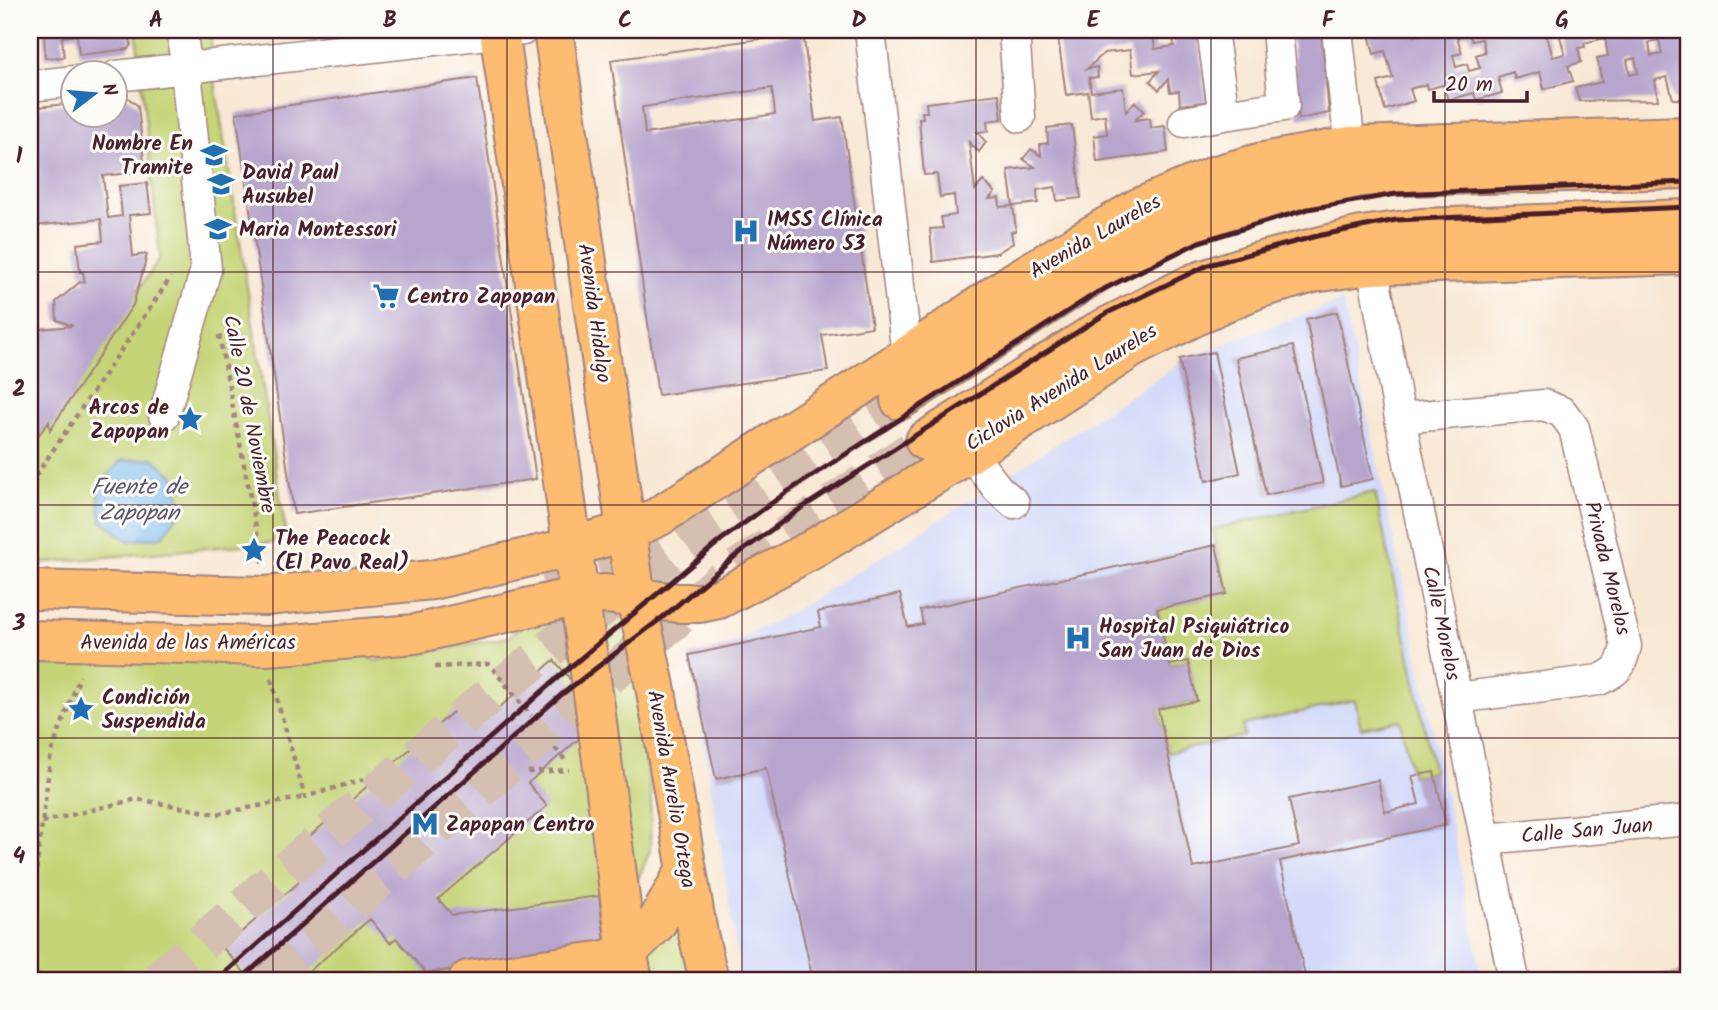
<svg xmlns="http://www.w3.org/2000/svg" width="1718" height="1010" viewBox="0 0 1718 1010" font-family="Kalam,sans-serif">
<rect width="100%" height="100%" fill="#fdfcf7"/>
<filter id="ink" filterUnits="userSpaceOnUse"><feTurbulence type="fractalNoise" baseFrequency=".0143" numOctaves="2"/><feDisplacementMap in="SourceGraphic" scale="14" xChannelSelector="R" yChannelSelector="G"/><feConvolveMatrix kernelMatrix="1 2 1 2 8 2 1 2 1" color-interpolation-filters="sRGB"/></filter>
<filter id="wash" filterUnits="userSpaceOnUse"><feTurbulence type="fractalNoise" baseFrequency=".00686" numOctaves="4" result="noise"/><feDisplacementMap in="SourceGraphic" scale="28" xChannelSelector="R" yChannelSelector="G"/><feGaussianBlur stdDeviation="1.57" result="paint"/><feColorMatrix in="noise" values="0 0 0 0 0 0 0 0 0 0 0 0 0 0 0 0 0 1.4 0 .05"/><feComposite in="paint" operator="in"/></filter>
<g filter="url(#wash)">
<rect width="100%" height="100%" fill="#f8e7d3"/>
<path fill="#d2d9f9" d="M1343 301 1406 598 1483 980H741L692 664 792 612 905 542 1187 359 1235 339Z"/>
<path fill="#c5d476" stroke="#887a50" stroke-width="2" d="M136 30H210L215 83 287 541 30 564V449L160 258Z
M1375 492 1434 772 1412 776 1400 720 1361 728 1355 700 1243 725 1244 736 1167 753 1158 709 1197 701 1188 661 1170 665 1157 609 1227 593 1213 529Z
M534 613 570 614 613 944 395 980H42L30 968V648L359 650 375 661 509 637Z
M623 614 651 793 650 851 634 888 594 620Z
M676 927 694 980H636L649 946Z
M1688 973V980H1622Z"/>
<path fill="#7dbbf0" stroke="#646d8e" stroke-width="2" d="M153 458 176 478 181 511 162 537 128 541 101 520 98 487 120 461Z"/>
<g id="blocks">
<path fill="#b8a5ce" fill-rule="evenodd" d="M44 30H129L131 45 128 49 79 55 77 35 62 37 64 57 45 58Z
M231 30H306V32L232 39Z
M1057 30H1083L1084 35 1102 32V30H1127L1128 38 1153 35 1155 49 1174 46 1173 33 1197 30 1206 102 1180 105 1179 91 1170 92 1168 79 1159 90 1150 81 1159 71 1133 74 1130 50 1104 53 1087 69 1097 67 1098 77 1089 78 1091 92 1123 88 1126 112 1135 102 1144 111 1135 120 1150 118 1151 128 1165 126 1168 152 1097 162 1094 136 1107 134 1105 115 1091 117 1088 92 1066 95Z
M1291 30H1321L1329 113 1299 119Z
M1368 30H1396L1397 33 1412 30 1414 36 1425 33 1424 30H1545L1553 57 1565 54 1558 30H1688V99H1673L1667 77 1655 80 1658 100 1579 101 1575 88 1602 82 1597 58 1608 56 1605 38 1584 43 1585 47 1578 48 1581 62 1568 66 1573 81 1544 89 1540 72 1515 79 1513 72 1498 77 1502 93 1476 100 1474 93 1448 100 1443 85 1428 89 1427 84 1410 89 1414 101 1385 110 1378 82 1393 78 1385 51 1374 54ZM1469 34 1472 41 1482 39 1485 52 1476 55 1480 68 1469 71 1467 64 1456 67 1453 55 1462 53 1457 37ZM1659 40 1662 54 1651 56 1649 42ZM1635 58 1638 73 1630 75 1627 60Z
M803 33 815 121 842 117 872 327 822 335 828 371 658 395 611 60ZM772 88 775 114 645 134 642 107Z
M477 78 536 479 294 514 236 113Z
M999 94 1002 119 987 121 988 131 977 132 986 142 979 152 969 142 975 190 983 181 995 192 989 199 999 198 1000 207 1013 206 1008 170 1035 167 1023 159 1031 149 1041 156 1040 144 1048 143 1047 128 1072 125 1081 198 1057 201 1055 187 1037 190 1038 203 1013 206 1016 231 1011 232 1013 243 997 253 933 262 930 229 943 228 941 217 956 215 954 195 940 197 937 174 924 175 919 118H923L922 112H927L926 103Z
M127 97 138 106 145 171 103 176 108 218 122 216 119 186 147 183 151 213 129 215 133 256 147 254 143 271 133 305 50 430 49 422 30 446 36 451 30 460V330L73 326 57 320 56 302 80 282H85L83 272H80L77 244 103 241 101 219 34 226 30 168V108L74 103V116H116V98Z
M1337 312 1373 479 1341 486 1306 319Z
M1293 346 1323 483 1266 495 1236 358Z
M1214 352 1240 473 1206 481 1179 359Z
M1216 545 1227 594 1157 609 1170 665 1188 661 1197 701 1158 709 1193 868 1299 846 1289 799 1378 780 1385 812 1419 804 1412 776 1434 772 1446 825 1280 861 1306 980H813L766 768 716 779 689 655 821 627 818 612 900 594 908 627 923 624 920 610Z
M554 660 603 718 528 783 547 806 438 899 452 915 599 896 606 950 426 973 396 938 390 943 370 919 299 980H251L223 948 321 863 303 842 461 705 478 726Z"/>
</g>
</g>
<g filter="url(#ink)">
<use href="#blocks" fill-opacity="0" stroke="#a1837f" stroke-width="2"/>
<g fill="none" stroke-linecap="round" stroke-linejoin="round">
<path stroke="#d5bfb1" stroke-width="38" stroke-dasharray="38 19" stroke-linecap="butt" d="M541 574 660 546
M158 980 477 706 698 532 900 400
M266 980 582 699 729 574 925 441"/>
<g stroke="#a1837f" stroke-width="33">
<path id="minor" d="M870 30 907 356
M1014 30 1020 117
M1212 30 1224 115 1284 106 1277 30
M1337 30 1350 146
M116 76 523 30
M30 86 74 81
M1184 122 1224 115
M1372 265 1400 418 1514 980
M164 415 206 269 182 30
M1400 418 1544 405 1562 412 1574 428 1626 646C1621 667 1619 671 1599 680L1457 698
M970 453 998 489 1014 503
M1486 839 1688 820"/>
</g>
<g stroke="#a1837f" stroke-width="42">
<path id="major" d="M499 30 595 707 627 952 633 980
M553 30 636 597 656 691 698 934 709 980
M900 400 1116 260 1155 239 1189 225 1227 210 1272 197 1360 177 1688 169
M925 441 1097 332 1194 283 1258 262 1361 236 1421 228 1688 219
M30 590 265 596 432 580 572 547 626 531 658 517 907 356 1015 281 1138 208 1216 175 1259 163 1350 146 1688 136
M30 640 267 646 415 634 578 596 605 594 679 603H700L719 599 813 549 970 453 1132 348 1218 305 1257 289 1313 273 1372 265 1688 255
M468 980 605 960 627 952 656 924 686 869"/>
</g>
<path stroke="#a1837f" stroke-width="4.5" stroke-dasharray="5 5" stroke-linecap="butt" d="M219 335 263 563
M30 484 171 277
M435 667 489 664 531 716
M271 679 305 797 364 779
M555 748 566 761
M528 772 569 770
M42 822 137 799 217 814 305 797
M30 920 51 753 80 676"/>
<use href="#minor" stroke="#fff" stroke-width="30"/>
<use href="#major" stroke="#fdbc70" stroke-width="38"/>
<path stroke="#4a1f2b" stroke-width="5" d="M217 980 555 680 721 540 787 492 1096 293 1199 242 1308 209 1396 194 1688 182
M240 980 561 695 668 613 734 557 800 509 1107 313 1208 265 1317 236 1396 220 1688 207"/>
</g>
</g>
<path fill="none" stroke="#4a1f2b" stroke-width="2" stroke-opacity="0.55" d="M273 30V980M507 30V980M742 30V980M976 30V980M1211 30V980M1445 30V980M30 272H1688M30 505H1688M30 738H1688"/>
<defs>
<g id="school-bare" transform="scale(2.1)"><path d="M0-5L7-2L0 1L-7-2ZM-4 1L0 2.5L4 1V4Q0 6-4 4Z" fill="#1f6fb2" stroke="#fdfcf7" stroke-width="2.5" paint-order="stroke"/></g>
<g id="hospital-bare" transform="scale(2.1)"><path d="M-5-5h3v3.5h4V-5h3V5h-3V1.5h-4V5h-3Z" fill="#1f6fb2" stroke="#fdfcf7" stroke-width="2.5" paint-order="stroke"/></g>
<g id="supermarket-bare" transform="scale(2.1)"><path d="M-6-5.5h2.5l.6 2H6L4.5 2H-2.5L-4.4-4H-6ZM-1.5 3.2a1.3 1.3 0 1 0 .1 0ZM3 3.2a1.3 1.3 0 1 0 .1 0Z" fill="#1f6fb2" stroke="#fdfcf7" stroke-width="2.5" paint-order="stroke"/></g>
<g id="sight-bare" transform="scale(2.1)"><path d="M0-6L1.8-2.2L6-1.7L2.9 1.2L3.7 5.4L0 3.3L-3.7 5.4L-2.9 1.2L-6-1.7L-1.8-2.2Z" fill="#1f6fb2" stroke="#fdfcf7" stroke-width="2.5" paint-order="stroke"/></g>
<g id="metro-bare" transform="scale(2.1)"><path d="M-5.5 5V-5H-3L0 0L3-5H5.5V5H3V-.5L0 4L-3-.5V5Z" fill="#1f6fb2" stroke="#fdfcf7" stroke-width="2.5" paint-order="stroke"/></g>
</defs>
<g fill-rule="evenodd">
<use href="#school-bare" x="214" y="155"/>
<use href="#school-bare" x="221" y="184"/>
<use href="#school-bare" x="218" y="229"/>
<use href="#hospital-bare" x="746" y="231"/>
<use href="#supermarket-bare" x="386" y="296"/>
<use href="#sight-bare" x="190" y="419"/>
<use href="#sight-bare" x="254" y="550"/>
<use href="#hospital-bare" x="1078" y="638"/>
<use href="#sight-bare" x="81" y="709"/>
<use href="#metro-bare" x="425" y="824"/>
</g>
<g text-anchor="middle" stroke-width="6" stroke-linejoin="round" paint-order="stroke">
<g font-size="21" font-weight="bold" fill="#4a1f2b" stroke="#fdfcf7" text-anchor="start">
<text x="193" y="150" text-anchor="end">Nombre En<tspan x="193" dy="24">Tramite</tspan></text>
<text x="242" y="179">David Paul<tspan x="242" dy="24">Ausubel</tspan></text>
<text x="767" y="226">IMSS Clínica<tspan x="767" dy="24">Número 53</tspan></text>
<text x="239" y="236">Maria Montessori</text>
<text x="407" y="303">Centro Zapopan</text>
<text x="169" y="414" text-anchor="end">Arcos de<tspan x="169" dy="24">Zapopan</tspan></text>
<text x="275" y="545">The Peacock<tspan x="275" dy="24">(El Pavo Real)</tspan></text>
<text x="1099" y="633">Hospital Psiquiátrico<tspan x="1099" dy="24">San Juan de Dios</tspan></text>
<text x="102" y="704">Condición<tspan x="102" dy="24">Suspendida</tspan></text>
<text x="446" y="831">Zapopan Centro</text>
</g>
<g font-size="21" fill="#4a1f2b" stroke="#fdfcf7">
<text transform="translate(1095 236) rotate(-30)" y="7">Avenida Laureles</text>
<text transform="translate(595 313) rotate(82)" y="7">Avenida Hidalgo</text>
<text transform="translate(1061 387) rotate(-32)" y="7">Ciclovia Avenida Laureles</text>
<text transform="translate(250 414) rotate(79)" y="7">Calle 20 de Noviembre</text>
<text transform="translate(1608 568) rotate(76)" y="7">Privada Morelos</text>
<text transform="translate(1442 623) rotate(78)" y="7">Calle Morelos</text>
<text x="188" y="649">Avenida de las Américas</text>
<text transform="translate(672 789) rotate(80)" y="7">Avenida Aurelio Ortega</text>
<text transform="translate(1587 830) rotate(-5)" y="7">Calle San Juan</text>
</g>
<g font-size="23" font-style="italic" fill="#5c5670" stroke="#fdfcf7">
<text x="139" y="494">Fuente de<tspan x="139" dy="26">Zapopan</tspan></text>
</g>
</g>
<rect width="1718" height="1010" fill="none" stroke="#fdfcf7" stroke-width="77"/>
<g transform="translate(94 94) rotate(74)"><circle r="33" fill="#fdfcf7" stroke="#b5a4a5" stroke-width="2"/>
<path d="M0-5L12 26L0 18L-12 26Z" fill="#1f6fb2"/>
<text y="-10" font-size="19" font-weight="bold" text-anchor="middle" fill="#4a1f2b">N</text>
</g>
<path d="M1434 91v10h93v-10" fill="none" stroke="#4a1f2b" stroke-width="3.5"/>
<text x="1445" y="91" font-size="21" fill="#4a1f2b" stroke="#fdfcf7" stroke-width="5" paint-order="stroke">20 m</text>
<rect x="38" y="38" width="1642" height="934" fill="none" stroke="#4a1f2b" stroke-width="2.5"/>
<g font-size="23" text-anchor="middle" font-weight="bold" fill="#4a1f2b">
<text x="156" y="27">A</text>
<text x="390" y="27">B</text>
<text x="625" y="27">C</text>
<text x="859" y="27">D</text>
<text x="1093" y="27">E</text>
<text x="1328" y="27">F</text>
<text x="1562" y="27">G</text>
<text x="19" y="163">1</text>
<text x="19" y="396">2</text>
<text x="19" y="630">3</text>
<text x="19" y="863">4</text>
</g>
</svg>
